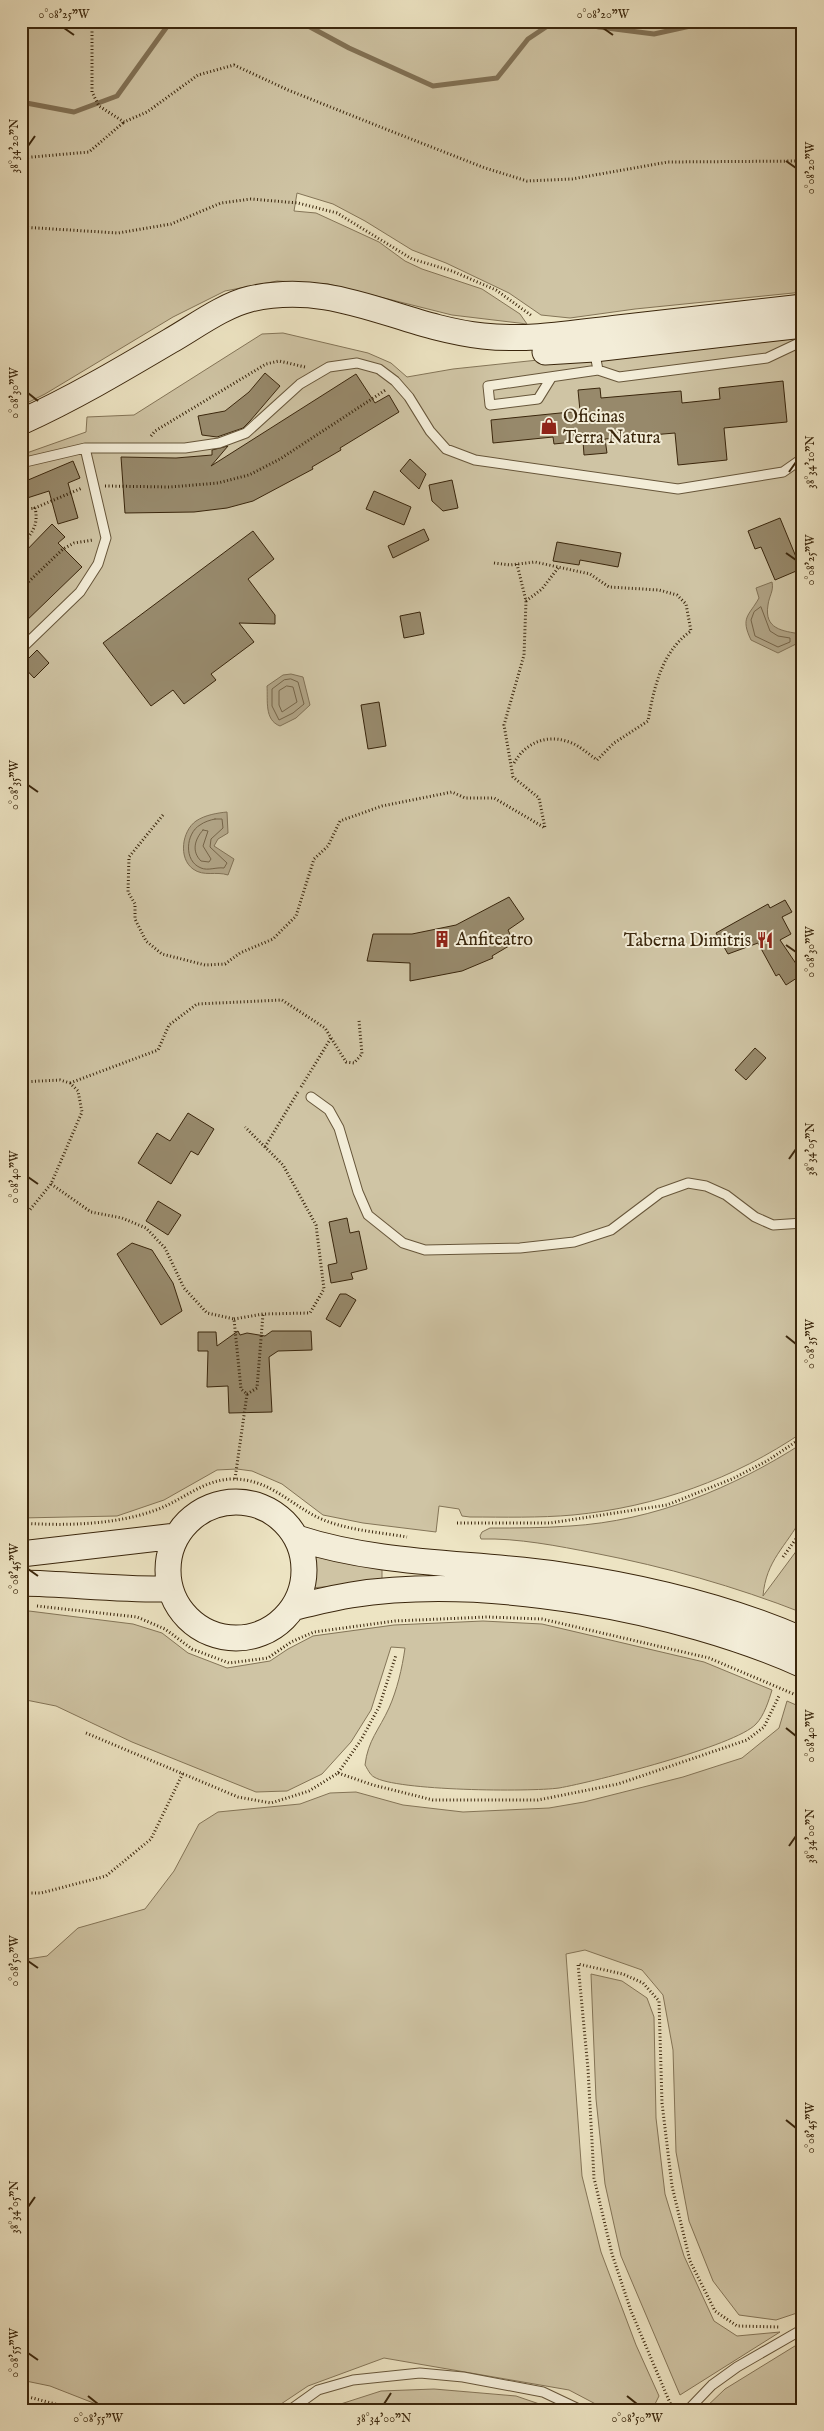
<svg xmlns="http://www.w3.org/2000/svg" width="824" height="2431" viewBox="0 0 824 2431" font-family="'IM FELL English',serif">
<rect width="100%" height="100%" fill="#ede4c3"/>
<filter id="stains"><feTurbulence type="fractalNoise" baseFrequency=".004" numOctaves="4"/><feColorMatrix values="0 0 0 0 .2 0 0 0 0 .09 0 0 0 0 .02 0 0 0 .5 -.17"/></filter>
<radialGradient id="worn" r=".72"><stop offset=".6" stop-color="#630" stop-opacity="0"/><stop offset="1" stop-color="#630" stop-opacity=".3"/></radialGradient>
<path fill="#cfc4a4" stroke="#847558" d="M21 21H803V292L635 309 570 318 541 315 509 293 446 263 412 250 365 221 333 204 297 193 294 211 316 213 379 242 405 261 422 269 482 289 520 314 527 324 452 315 328 284 277 281 225 291 173 317 45 394 21 406Z
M803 332V1432C734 1479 656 1507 573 1515 539 1518 504 1517 470 1517L462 1516 459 1509 439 1506 436 1532 363 1523 323 1515 282 1484 252 1471 237 1469 217 1470 164 1500 117 1516 21 1518V455L86 432 87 417 134 415 262 334 283 333 368 353 391 363 407 377 453 369Z
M803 1443C803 1456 806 1507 802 1517 786 1547 766 1560 763 1596L803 1542V1613C734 1586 666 1567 594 1553 558 1546 518 1538 481 1539L480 1536 482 1532 490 1528C516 1528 543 1528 570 1526 654 1521 733 1488 803 1443Z
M311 1554 382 1568V1582L311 1588 314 1564Z
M21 1610 133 1624 162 1633 188 1653 227 1668 270 1661 288 1649 313 1636 394 1625 483 1621 542 1624 704 1662 772 1690C769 1700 764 1716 756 1724 736 1746 593 1782 559 1788 530 1792 396 1791 374 1777 370 1775 367 1768 365 1765 368 1740 379 1730 389 1708 397 1690 402 1669 405 1648L391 1647 371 1710 351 1742 322 1774 287 1791 256 1792 132 1742 56 1706 21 1699Z
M787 1701 803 1708V2311L776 2320 739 2315 713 2281 689 2221 676 2152 673 2050 663 1995 642 1970 585 1950 566 1954 582 2176 601 2252 636 2345 659 2396 652 2410H607L569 2390 384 2358 308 2386 272 2410H100L96 2404 50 2386 21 2380V1960L47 1956 78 1928 145 1909 174 1871 199 1824 218 1812 300 1804 330 1793 356 1792 403 1805 463 1812 549 1808 584 1802 683 1777 742 1758 779 1728Z
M591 1974 622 1981 647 1998 654 2017 656 2118 665 2194 684 2256 714 2321 737 2336 780 2332 680 2395 621 2256 605 2184 596 2099Z
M803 2341V2410H703L725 2389Z
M434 2389 516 2396 557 2410H322L381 2391Z"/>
<path fill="#b0a385" stroke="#817155" d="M772 582C774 591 769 596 768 605 764 629 782 631 801 634L796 644 778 653 751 640C740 617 749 616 759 598L756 588Z
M291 674 303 677 310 705 296 718 280 726C264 720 268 700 267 686L283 675Z
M227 812 228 833 218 839 214 846 234 859 228 875C216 871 204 877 193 869 178 858 182 831 196 821 205 815 217 813 227 812Z"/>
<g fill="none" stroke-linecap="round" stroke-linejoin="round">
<path stroke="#756448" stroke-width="1" d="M761 607 770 631 778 636 790 638V642L778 647 755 636 751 620 754 612Z
M291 679 298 682 304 704 293 713 279 720 272 706V689L284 680Z
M287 686 293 687 297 702 282 712 279 705V691Z
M215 819H222L223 828 211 839 210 847 227 863 224 868C216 867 208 871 201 868 183 861 186 833 200 825 204 822 210 820 215 819Z
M203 830 208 831 203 846 211 859 209 862 201 861C191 851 195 839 203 830Z"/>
<path stroke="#817155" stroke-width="5" d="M299 21 349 48 433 86 497 78 528 39 555 21
M575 21 599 27 654 34 713 21
M21 102 74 112 117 96 171 21"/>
</g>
<path fill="#97896b" stroke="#3a260c" d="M265 373 280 386 250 421 243 428 217 437 202 435 198 416 225 411 249 392Z
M356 374 375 403 389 395 399 412 340 448 341 450 312 467 313 469 253 501 227 508 194 512 125 513 121 457 176 458 212 455V450L228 446 211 466Z
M783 381 787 422 724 428 727 460 678 465 675 433 605 439 607 453 584 455 583 441 554 444 553 437 493 443 491 420 580 411 578 390 600 388 601 398 681 391 682 403 720 399 719 388Z
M410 459 426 474 419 489 400 471Z
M73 461 80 478 68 483 78 518 58 524 49 491 21 500V483Z
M452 480 458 508 443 511 432 501 429 485Z
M374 491 411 507 404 525 366 509Z
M780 518 801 569 775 580 761 547 755 549 748 531Z
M52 524 65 537 58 543 82 567 21 626V556Z
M424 529 429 540 393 558 388 546Z
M253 531 274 559 248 579 275 615V624L239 623 254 642 211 674 216 680 184 704 173 690 151 706 103 643Z
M557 542 621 553 618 567 580 560 579 565 553 561Z
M420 612 424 634 404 638 400 616Z
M37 650 49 663 34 678 22 665Z
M379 702 386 746 368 749 361 705Z
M509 897 524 919 508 930 514 943 492 956 493 958 462 971 410 981V963L367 961 373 934H412L456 925Z
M785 900 792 912 782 917 791 934 780 940 803 974 786 985 779 974 776 976 758 943 728 954 716 933 768 904 770 908Z
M755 1048 766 1058 746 1080 735 1070Z
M188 1113 214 1129 198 1155 191 1151 171 1184 138 1163 157 1133 170 1141Z
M158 1201 181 1215 168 1235 146 1221Z
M347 1218 350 1233 359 1231 367 1269 351 1273 353 1279 331 1283 328 1265 337 1263 329 1222Z
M132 1243 152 1250 173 1283 182 1311 161 1325 117 1254Z
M340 1294H346L356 1300 340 1327 326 1319Z
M238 1331 240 1335 247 1333 265 1336 272 1331H311L312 1350 278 1351 269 1357 272 1412 229 1413 228 1386 207 1387 208 1351H198V1332H216L217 1346Z"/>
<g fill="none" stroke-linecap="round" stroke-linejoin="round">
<g stroke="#67563a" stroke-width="11">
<path id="lane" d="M594 349 598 370 619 377 767 358 803 341
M551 378 538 399 490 405 488 386 598 370
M21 463 85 448H185L219 443 246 433 300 384 329 367 357 363 379 369 395 381 409 397 430 431 446 449 475 460 678 489 783 472 803 458
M21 649 80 592 98 564 106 538 85 448
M311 1097 329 1110 339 1128 358 1192 368 1215 403 1243 425 1250 520 1248 574 1242 611 1230 660 1193 688 1183 706 1186 726 1195 755 1217 773 1225 803 1223
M290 2410 318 2390 353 2380 420 2373 463 2377 543 2392 581 2410
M688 2410 712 2385 737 2367 803 2329"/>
</g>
<g stroke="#3a260c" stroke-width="27">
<path id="secondary" d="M545 352 594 349 803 325
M21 422C72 399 121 370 170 341 193 328 224 305 250 299 337 279 399 327 483 336 527 341 574 333 618 328 680 321 741 314 803 307
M168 1570a68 68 0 1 1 136 0a68 68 0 1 1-136 0Z
M297 1538C383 1566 474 1562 562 1575 643 1587 728 1607 803 1640
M21 1554 176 1536
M21 1583C71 1584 120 1590 170 1589
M295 1607C313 1603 332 1598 351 1595 485 1574 679 1609 803 1665"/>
</g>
<path stroke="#3a260c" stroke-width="3" stroke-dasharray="1 2.5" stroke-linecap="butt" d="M92 21V92L99 106 124 122 147 112 198 75 234 65 288 90 383 128 485 168 527 181 572 179 668 162 803 161
M21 158 89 152 124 122
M21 227 118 233 171 224 221 203 251 199 298 203 337 213 412 259 452 271 496 290 532 316
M151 436 155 431 266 364 279 361 305 367
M105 486 170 487 218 483 249 475 280 459 387 389
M21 510 35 508
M21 546C32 533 39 525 35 508L82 488
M494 563 510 565 535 562 590 574 609 587 659 590 677 595 686 604 691 631C662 651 654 687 648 721L614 743 597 760C587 753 578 744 566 741 544 734 523 745 513 765
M21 589 63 549 74 543 93 540
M526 601 542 589 558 568
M163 815 129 857 128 892 135 904V919L146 941 162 954 205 965 225 964 240 953 273 939 296 916 314 859 328 846 340 821 382 806 452 792 465 798H494L545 828 539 798 513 777 504 725 524 655 526 601 517 564
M21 1082 60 1080 70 1083 78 1091 82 1112 51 1184 29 1211 21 1214
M70 1083 158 1050 169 1025 197 1004 282 1000 325 1028 346 1062 354 1063 362 1054 359 1021
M301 1087 331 1038
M265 1147 298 1092
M51 1184 91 1212 122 1218 146 1228 165 1248 184 1288 207 1313 234 1319 241 1389 247 1394 235 1479
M234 1319 263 1314 310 1313 324 1289 316 1225 283 1165 245 1127
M247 1394 257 1388 263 1314
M21 1523C64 1526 113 1525 153 1511 181 1502 203 1479 233 1479 267 1479 287 1501 315 1516 342 1530 378 1532 407 1537
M457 1523H550L667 1505 732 1479 767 1461 803 1437
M783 1557 803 1529
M37 1606 137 1617 165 1629 192 1649 229 1663 268 1658 291 1642 314 1632 395 1621 487 1617 542 1619 709 1658 803 1698
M86 1733 238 1797 271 1803 309 1791 338 1773 361 1740 379 1707 396 1655
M338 1773 373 1785 433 1800H538L618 1784 747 1740 764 1727 779 1696
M21 1893H41L106 1876 151 1839 183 1773
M21 2395 78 2410
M673 2410 631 2311 612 2254 594 2178 588 2069 578 1964 623 1974 643 1983 659 2001 662 2103 672 2186 690 2261 715 2311 737 2326 780 2327"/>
<use href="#lane" stroke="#f3edd8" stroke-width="9"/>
<use href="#secondary" stroke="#f3edd8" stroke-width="25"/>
</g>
<path fill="none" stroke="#3a260c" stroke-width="2" d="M64 28 74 35M603 28 613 35M28 146 35 136M786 161 796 168M28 393 38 401M789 472 796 462M786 553 796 560M28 785 38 792M786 945 796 952M789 1159 796 1149M28 1177 38 1184M786 1336 796 1344M28 1569 38 1576M786 1728 796 1736M789 1846 796 1836M28 1961 38 1968M786 2120 796 2128M28 2207 35 2197M28 2353 38 2360M88 2396 98 2404M627 2396 637 2404M384 2404 391 2393"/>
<defs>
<g id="shop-bare" transform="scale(1.35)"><path d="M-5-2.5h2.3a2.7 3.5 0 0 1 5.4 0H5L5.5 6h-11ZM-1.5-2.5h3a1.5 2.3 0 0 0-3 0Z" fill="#8f2418" stroke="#f3edd8" stroke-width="2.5" paint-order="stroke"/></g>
<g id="building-bare" transform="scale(1.35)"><path d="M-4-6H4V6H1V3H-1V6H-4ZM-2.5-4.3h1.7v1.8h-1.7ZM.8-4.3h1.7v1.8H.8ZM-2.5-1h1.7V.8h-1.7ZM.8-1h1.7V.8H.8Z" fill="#8f2418" stroke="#f3edd8" stroke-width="2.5" paint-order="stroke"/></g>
<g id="restaurant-bare" transform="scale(1.35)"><path d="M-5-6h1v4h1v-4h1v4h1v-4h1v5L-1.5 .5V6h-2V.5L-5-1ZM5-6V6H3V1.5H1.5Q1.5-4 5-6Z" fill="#8f2418" stroke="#f3edd8" stroke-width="2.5" paint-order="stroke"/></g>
</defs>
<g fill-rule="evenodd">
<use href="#shop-bare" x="549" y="426"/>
<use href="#building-bare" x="442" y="939"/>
<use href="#restaurant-bare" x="765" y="940"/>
</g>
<g text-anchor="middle" stroke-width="4" stroke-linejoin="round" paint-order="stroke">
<g font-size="18" fill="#3a260c" stroke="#f3edd8" text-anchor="start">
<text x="563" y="422">Oficinas<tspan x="563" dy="21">Terra Natura</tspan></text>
<text x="456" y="945">Anfiteatro</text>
<text x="751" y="946" text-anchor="end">Taberna Dimitris</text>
</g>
</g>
<rect width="824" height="2431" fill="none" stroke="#ede4c3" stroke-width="55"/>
<rect x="28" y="28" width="768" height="2376" fill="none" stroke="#3a260c" stroke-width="2"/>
<g font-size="12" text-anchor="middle" fill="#3a260c">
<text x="64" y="18">0°08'25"W</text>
<text x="603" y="18">0°08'20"W</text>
<text transform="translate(14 146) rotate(-90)" y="4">38°34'20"N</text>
<text transform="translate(810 168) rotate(-90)" y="4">0°08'20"W</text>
<text transform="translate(14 393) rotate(-90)" y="4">0°08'30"W</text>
<text transform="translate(810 462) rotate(-90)" y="4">38°34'10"N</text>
<text transform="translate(810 560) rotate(-90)" y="4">0°08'25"W</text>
<text transform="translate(14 785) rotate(-90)" y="4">0°08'35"W</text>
<text transform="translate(810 952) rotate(-90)" y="4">0°08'30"W</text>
<text transform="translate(810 1149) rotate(-90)" y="4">38°34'05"N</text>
<text transform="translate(14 1177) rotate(-90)" y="4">0°08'40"W</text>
<text transform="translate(810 1344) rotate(-90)" y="4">0°08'35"W</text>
<text transform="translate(14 1569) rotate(-90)" y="4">0°08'45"W</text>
<text transform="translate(810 1736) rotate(-90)" y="4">0°08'40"W</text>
<text transform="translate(810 1836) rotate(-90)" y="4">38°34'00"N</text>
<text transform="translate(14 1961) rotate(-90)" y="4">0°08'50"W</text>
<text transform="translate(810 2128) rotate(-90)" y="4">0°08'45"W</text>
<text transform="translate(14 2207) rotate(-90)" y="4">38°34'05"N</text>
<text transform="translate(14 2353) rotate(-90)" y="4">0°08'55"W</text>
<text x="98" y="2422">0°08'55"W</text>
<text x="384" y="2422">38°34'00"N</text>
<text x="637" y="2422">0°08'50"W</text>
</g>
<rect width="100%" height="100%" filter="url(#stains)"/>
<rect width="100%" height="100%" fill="url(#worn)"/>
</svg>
